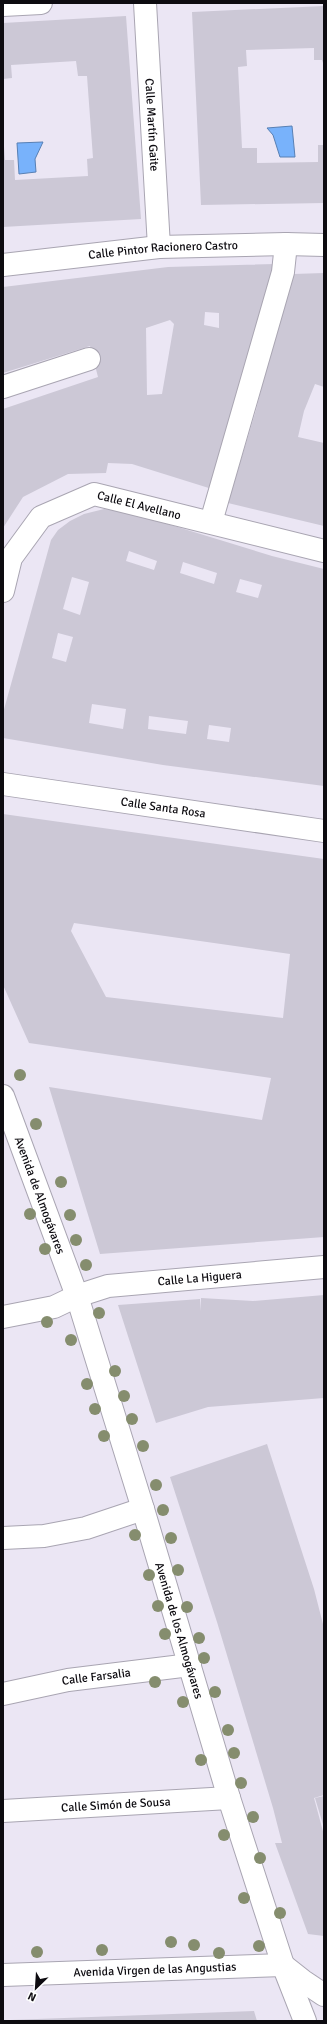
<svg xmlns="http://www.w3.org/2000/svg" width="327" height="2024" viewBox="0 0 327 2024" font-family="Signika,sans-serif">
<rect width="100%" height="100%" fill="#ebe6f4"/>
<path fill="#78b2fb" stroke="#5880b4" d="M292 126 295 157H280L273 135 267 128Z
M43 142 35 159 36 172 19 174 17 143Z"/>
<path fill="#ccc8d6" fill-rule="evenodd" d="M324 6V66L322 60H314V48L246 50 247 66 238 67 242 148H257V163L318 162V145H324V203L201 205 192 12Z
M126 16 141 219 3 227V133L5 160H14L15 180 88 176 87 159 93 158 87 76H78L76 61 11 65 12 78 3 79V23Z
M275 264 212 489 132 464 108 463 106 473 68 474 23 497 3 528V409L98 377 90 346 3 373V287L168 267ZM205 312 219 313V328L204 325ZM170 320 174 324 162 394 147 395 146 328Z
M324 273V387L315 384 304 411 298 437 324 443V526L228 503 256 410 278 322 293 274Z
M104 509 122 510 272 556 324 569V786L163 765 3 738V713L51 540 58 530 70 521 84 514ZM129 551 157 561 154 570 126 561ZM183 562 217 573 214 584 180 573ZM72 577 89 582 80 615 63 609ZM240 579 262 585 258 598 236 592ZM58 633 73 637 66 662 52 658ZM92 704 126 709 123 729 89 723ZM149 716 188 721 186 734 148 729ZM209 725 231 728 229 742 207 739Z
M3 814 324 859V1237L100 1254 49 1087 262 1120 271 1078 29 1043 3 985ZM74 923 290 954 283 1018 106 997 71 931Z
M324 1295V1398L208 1407 156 1423 118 1305 200 1299 201 1311V1298L253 1301Z
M267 1444 314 1589 324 1628V1795L314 1798 324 1835V1936L308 1934 275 1843H282L273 1808 217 1622 170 1477Z
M324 1796V1828L315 1798Z
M254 2011 257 2021H10V2020Z"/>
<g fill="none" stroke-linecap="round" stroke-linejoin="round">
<g stroke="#a9a5b2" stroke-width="24">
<g id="pedestrian">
<path d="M3 387 89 359"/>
<path d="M211 522 283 272 286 244"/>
<path id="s1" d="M3 1694 68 1680 190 1665"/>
</g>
</g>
<g stroke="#a9a5b2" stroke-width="24">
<g id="minor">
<path id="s2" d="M145 3 159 247"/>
<path d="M3 5 41 3"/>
<path id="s3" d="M3 591 11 558 41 517 94 494 324 551"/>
<path id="s4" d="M3 784 324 831"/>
<path id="s5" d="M3 1317 54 1307 77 1296 108 1286 324 1267"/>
<path d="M3 1538 44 1536 86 1528 143 1509"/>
<path id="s6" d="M3 1811 229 1798"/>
</g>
</g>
<g stroke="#a9a5b2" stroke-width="24">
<g id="tertiary">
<path id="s7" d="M3 265 159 247 286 244 324 245"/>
<path id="s8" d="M3 1975 283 1965"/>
</g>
</g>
<g stroke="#a9a5b2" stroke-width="24">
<g id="secondary">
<path id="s9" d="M3 1096 77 1296 143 1509 229 1798 283 1965 305 2021"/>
<path d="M284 1966 303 1981 324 1995"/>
</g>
</g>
<use href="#pedestrian" stroke="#fff" stroke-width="22"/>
<use href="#minor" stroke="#fff" stroke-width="22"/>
<use href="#tertiary" stroke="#fff" stroke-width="22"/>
<use href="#secondary" stroke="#fff" stroke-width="22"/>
</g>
<g fill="#858d6e">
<circle cx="20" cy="1075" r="6"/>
<circle cx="36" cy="1124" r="6"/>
<circle cx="61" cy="1182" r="6"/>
<circle cx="30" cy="1214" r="6"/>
<circle cx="70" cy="1215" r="6"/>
<circle cx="76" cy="1240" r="6"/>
<circle cx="45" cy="1249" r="6"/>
<circle cx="86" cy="1265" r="6"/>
<circle cx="99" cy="1313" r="6"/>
<circle cx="47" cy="1322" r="6"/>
<circle cx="71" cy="1340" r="6"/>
<circle cx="115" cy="1371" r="6"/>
<circle cx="87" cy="1384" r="6"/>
<circle cx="124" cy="1396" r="6"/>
<circle cx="95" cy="1409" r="6"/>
<circle cx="132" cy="1419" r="6"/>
<circle cx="104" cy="1436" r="6"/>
<circle cx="143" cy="1446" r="6"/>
<circle cx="156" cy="1485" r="6"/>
<circle cx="163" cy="1510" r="6"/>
<circle cx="135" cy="1535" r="6"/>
<circle cx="171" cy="1538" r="6"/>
<circle cx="178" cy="1570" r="6"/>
<circle cx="149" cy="1575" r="6"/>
<circle cx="158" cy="1606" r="6"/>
<circle cx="187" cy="1607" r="6"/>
<circle cx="165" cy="1634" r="6"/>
<circle cx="199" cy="1638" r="6"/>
<circle cx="204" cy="1658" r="6"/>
<circle cx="155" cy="1682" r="6"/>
<circle cx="215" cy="1692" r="6"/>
<circle cx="183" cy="1702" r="6"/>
<circle cx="228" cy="1730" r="6"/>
<circle cx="234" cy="1753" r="6"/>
<circle cx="201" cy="1760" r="6"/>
<circle cx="241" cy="1783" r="6"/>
<circle cx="253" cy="1817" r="6"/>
<circle cx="224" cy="1835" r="6"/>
<circle cx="260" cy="1858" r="6"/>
<circle cx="244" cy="1898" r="6"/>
<circle cx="280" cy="1913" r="6"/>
<circle cx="171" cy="1942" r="6"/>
<circle cx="194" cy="1945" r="6"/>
<circle cx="259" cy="1946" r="6"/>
<circle cx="102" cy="1950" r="6"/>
<circle cx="37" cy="1952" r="6"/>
<circle cx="219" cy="1953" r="6"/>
</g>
<g text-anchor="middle" stroke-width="4" stroke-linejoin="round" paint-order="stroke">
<g font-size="12" fill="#0d0b10" stroke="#fff">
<text dy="4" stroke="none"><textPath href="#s2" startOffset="122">Calle Martín Gaite</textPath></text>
<text dy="4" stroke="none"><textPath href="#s7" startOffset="161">Calle Pintor Racionero Castro</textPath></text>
<text dy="4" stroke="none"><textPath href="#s3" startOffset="189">Calle El Avellano</textPath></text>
<text dy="4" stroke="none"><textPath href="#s4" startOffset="162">Calle Santa Rosa</textPath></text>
<text dy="4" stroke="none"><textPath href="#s9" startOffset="106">Avenida de Almogávares</textPath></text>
<text dy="4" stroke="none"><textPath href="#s5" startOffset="202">Calle La Higuera</textPath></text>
<text dy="4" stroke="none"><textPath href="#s9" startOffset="563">Avenida de los Almogávares</textPath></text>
<text dy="4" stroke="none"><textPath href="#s1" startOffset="95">Calle Farsalia</textPath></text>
<text dy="4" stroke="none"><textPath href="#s6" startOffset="113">Calle Simón de Sousa</textPath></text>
<text dy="4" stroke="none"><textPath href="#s8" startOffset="152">Avenida Virgen de las Angustias</textPath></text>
</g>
</g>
<rect width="327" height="2024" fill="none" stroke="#0d0b10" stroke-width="8"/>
<g transform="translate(36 1988) rotate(205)" stroke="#ffffff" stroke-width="3" paint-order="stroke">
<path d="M0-3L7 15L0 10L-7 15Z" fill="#0d0b10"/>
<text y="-6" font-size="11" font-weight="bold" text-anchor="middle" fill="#0d0b10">N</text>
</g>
</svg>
